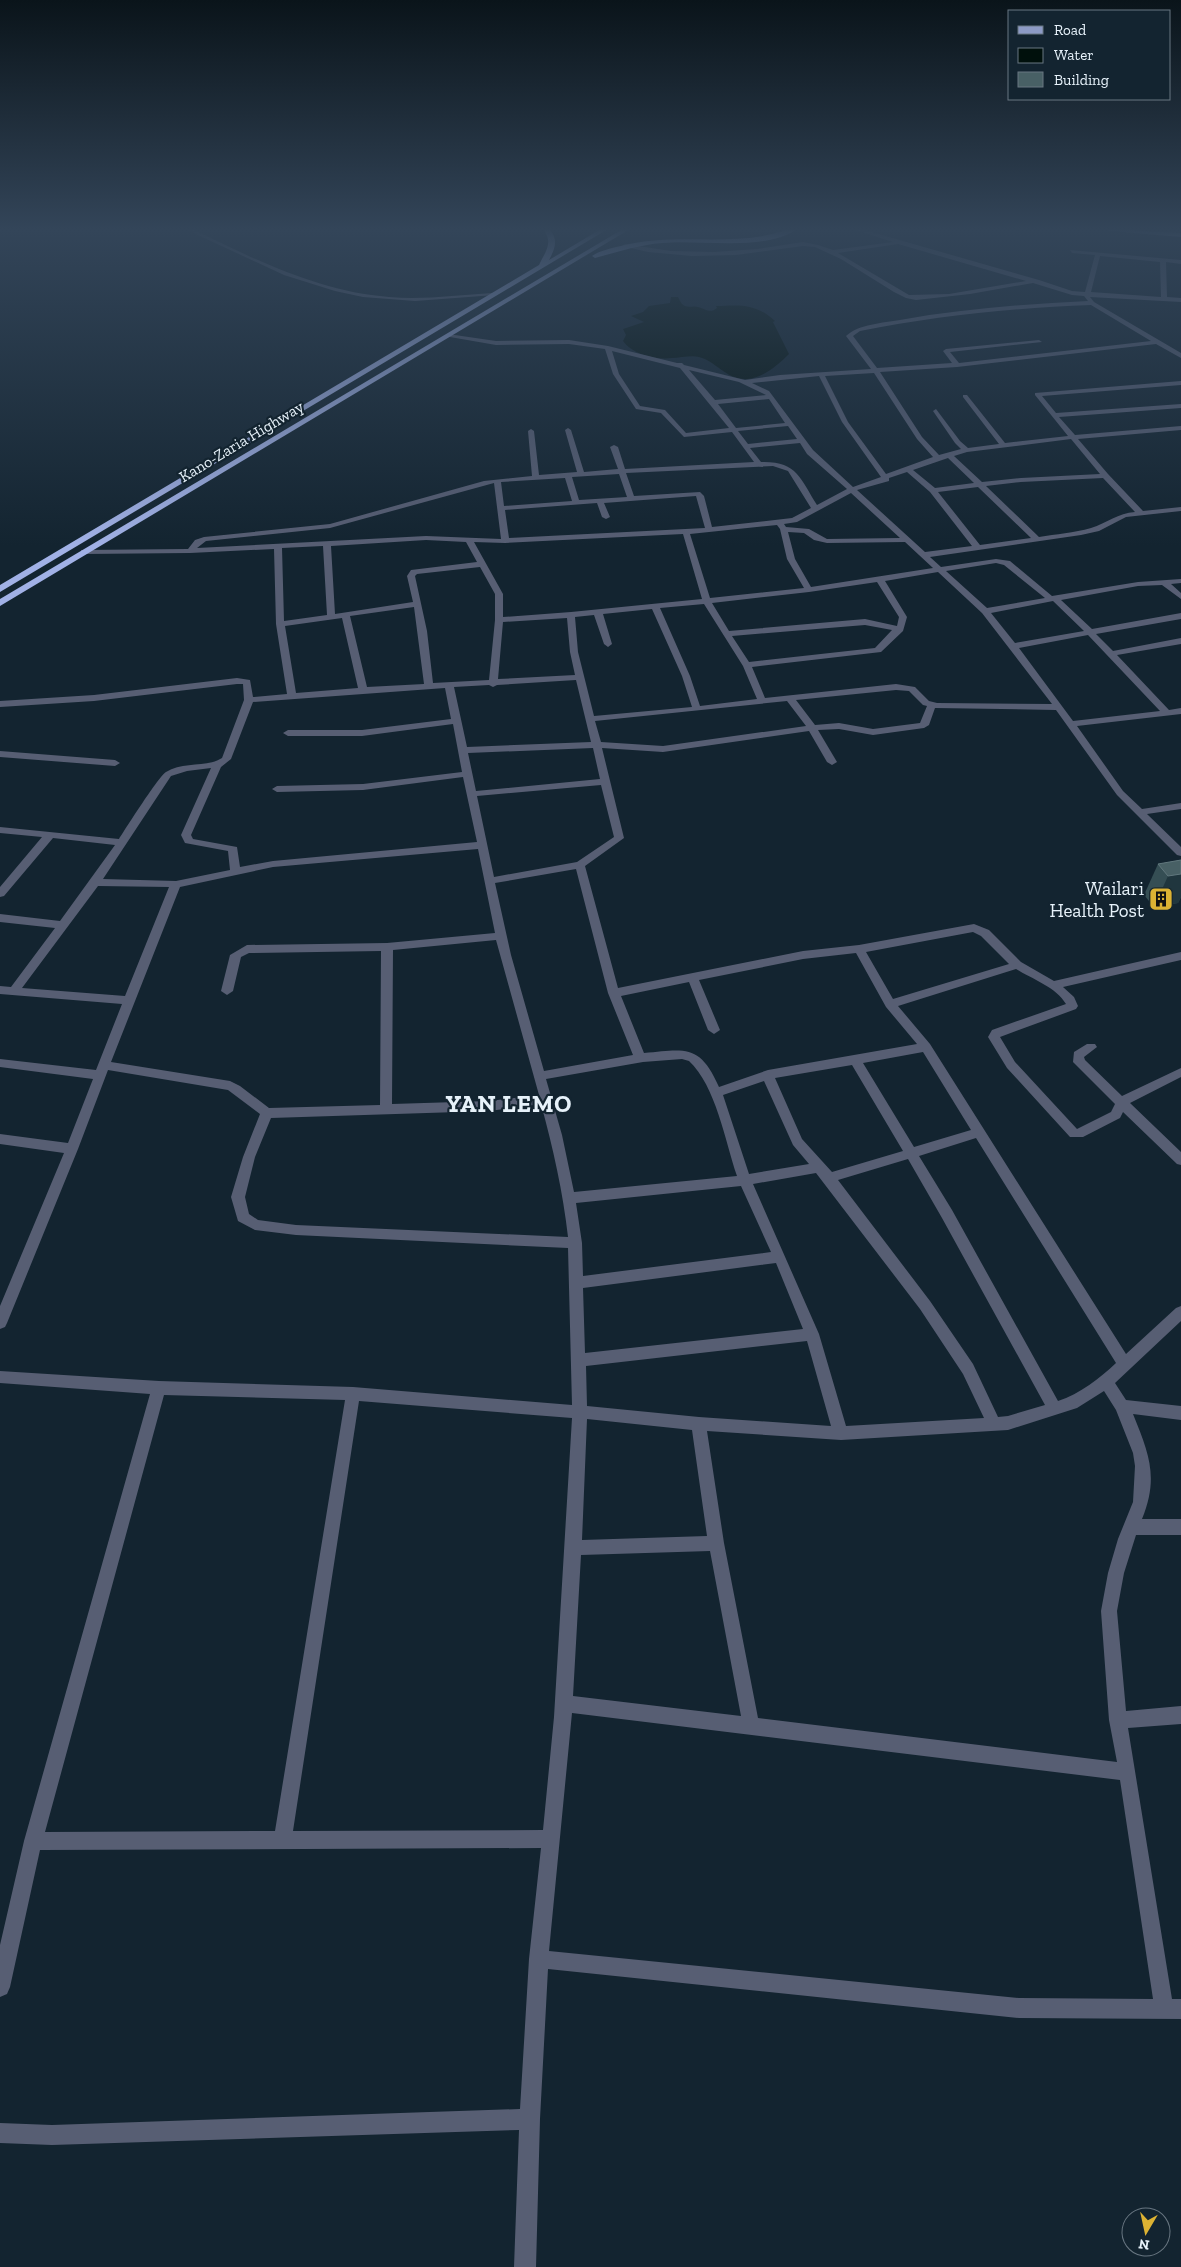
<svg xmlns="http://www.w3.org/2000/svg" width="1181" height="2267" viewBox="0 0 1181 2267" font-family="'Zilla Slab',serif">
<rect width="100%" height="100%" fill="#132430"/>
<path fill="#00100c" d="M671 297H678C679 299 681 303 682 304 687 309 693 305 698 307 706 309 710 314 717 308L716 306C741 305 755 303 775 321L773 322 789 354C778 365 763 378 747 379 726 380 716 361 699 357 691 355 680 358 672 358 656 360 633 355 623 341L626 335 623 329 644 322 631 316 643 312 649 306 670 303Z"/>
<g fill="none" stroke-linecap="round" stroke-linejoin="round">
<path fill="#575e73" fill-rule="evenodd" d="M185 229H192C254 259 319 292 389 297 423 300 458 295 492 293L495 295 415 301 363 297 335 291 284 275Z
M852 229H861L1039 280 1072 291 1085 292 1095 255 1072 253 1070 250 1181 260V264L1166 262 1167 297 1181 298V302L1090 297 1094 302 1181 353V358L1156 344 957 367 880 372 922 437 939 455 961 449 955 443 933 411 936 409 960 441 968 448 999 444 963 397V395H967L1005 443 1068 436 1035 395V393L1181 381V385L1042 396 1056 413 1181 404V408L1059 417 1075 435 1181 426V430L1078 439 1108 474 1143 511 1181 507V511L1126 517 1099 531 1081 535 930 557 941 567 996 559 1010 561 1052 596 1138 582 1181 579V583L1171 584 1181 593V599L1162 585 1138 586 1061 600 1092 629 1181 613V619L1096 634 1113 651 1181 638V644L1117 655 1169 710 1181 708V714L1077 726 1123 791 1142 809 1181 803V809L1147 814 1181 847V856L1177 855 1117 795 1056 710 935 708 929 725 924 728 873 735 839 729 818 730 837 762 832 765 827 762 809 731 663 752 602 748 624 838 585 866 618 988 803 951 859 945 974 924 989 930 1021 962 1054 981 1181 952V960L1063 987 1074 997 1078 1006 1076 1009 1000 1037 1015 1062 1077 1129 1111 1112 1115 1104 1073 1062 1074 1052 1087 1044H1095L1097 1047 1084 1057 1085 1060 1122 1096 1181 1068V1077L1130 1103 1181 1152V1165L1177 1164 1123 1112 1120 1118 1083 1137H1070L1007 1068 988 1037 992 1030 1066 1004C1056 987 1032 979 1016 969L898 1006 930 1044 1126 1354 1176 1308 1181 1306V1321L1115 1383 1126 1400 1181 1406V1420L1133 1414C1149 1454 1159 1477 1142 1519H1181V1535H1136L1124 1573 1117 1611 1126 1711 1181 1706V1724L1128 1728 1172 1999H1181V2019L1019 2018 548 1969 540 2119 536 2267H514L519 2130 52 2145 0 2143V2123L52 2125 520 2109 529 1959 541 1848 40 1850 10 1987 7 1994 0 1997V1945L24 1841 150 1394 0 1383V1371L159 1381 353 1387 572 1405 568 1248 296 1235 255 1230 238 1221 231 1197 243 1157 260 1114 228 1090 108 1070 78 1149 7 1323 5 1327 0 1329V1306L64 1153 0 1144V1134L68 1143 93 1079 0 1067V1059L96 1070 122 1004 0 994V986L11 987 55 928 0 922V914L60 921 115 845 53 838 4 896 0 897V887L42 837 0 833V827L119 839C126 828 159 776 166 772 183 761 206 768 222 758L244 700 243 684H237L94 701 0 707V701L94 695 237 678 250 680 253 697 287 694 276 624 274 549 190 553 84 554H81V550L188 549 195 540 204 537 330 524 484 481 532 476 528 431 531 429 534 431 539 475 577 472 565 430 568 428 571 430 584 472 618 469 610 447 614 445 618 447 625 469 754 462 732 432 684 437 661 413 636 409 613 374 605 349 569 344 496 345 450 337 448 334 496 341 569 340 608 346 677 363H682L684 365 745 380 780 375 871 369 846 336C859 324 883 323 900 320 962 309 1025 304 1088 301L1084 296 1072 295 1033 283 970 294 916 300 906 298 894 292 841 259 815 247 803 246 736 255 692 256 648 252 622 246 625 244 671 251 714 252 757 249 803 242 818 245 833 250 893 242ZM898 244 1026 281 949 294 909 295 838 253ZM1100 256 1160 262 1161 297 1091 292ZM1091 305 1151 341 959 363 950 352 1042 342 1039 340 946 349 943 351 952 363 877 368 853 336 860 331C936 316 1013 308 1091 305ZM612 351 680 368 729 428 686 433 665 410 640 406 619 374ZM689 370 739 382 766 395 715 400ZM874 373 917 439 933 457 886 474 848 422 825 376ZM819 376 842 422 881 477 853 487 813 450 769 391 752 383ZM769 399 785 423 736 428 718 404ZM788 426 797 439 748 444 738 431ZM1071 439 1100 474 1021 478 982 482 954 456 967 452ZM800 443 807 454 847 489 817 505C800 478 797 461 761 462L750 448ZM948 458 974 483 935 488 913 470ZM773 466 788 471 811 508 792 518 712 527 704 496 700 492 634 496 626 473ZM907 472 930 492 972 546 925 552 857 490 889 481V478ZM619 474 627 497 579 500 572 477ZM565 478 572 501 504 506 501 482ZM1103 478 1135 512C1118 513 1107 523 1091 528 1074 533 1056 534 1039 537L986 486 1021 482ZM494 483 501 539 426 536 197 548 206 541 330 528ZM978 487 1031 538 980 545 938 492ZM851 493 900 538 827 539 809 529 786 527 784 524 797 522ZM696 496 705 528 509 538 505 510 597 503 602 517 606 519 610 517 604 503ZM777 525 780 529 787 559 804 588 710 598 690 534ZM788 532 804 533 814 540 827 543 905 542 933 568 811 587 795 559ZM683 534 702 599 571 612 503 617V594L474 542 505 543ZM426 540 466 542 477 562 411 570 407 576 413 602 335 614 331 546ZM323 546 327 615 284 621 282 548ZM996 563 1004 565 1045 598 987 608 946 571ZM480 567 495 594V620L489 680 433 683 427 631 415 576 417 574ZM938 572 982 613 1052 704 937 703 929 701 915 687 896 684 765 698 752 667 881 652 903 631 907 617 885 581ZM877 582 899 617 897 626 865 619 729 631 712 603 809 592ZM1053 601 1084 631 1015 643 991 613ZM704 604 743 666 757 699 700 706 690 676 660 608ZM414 607 424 684 367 687 350 616ZM652 609 682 676 692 707 594 716 578 652 575 617 594 615 604 644 608 647 612 644 603 614ZM342 618 358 688 296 693 285 626ZM567 618 570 652 575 675 498 679 503 622ZM865 625 892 630 875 648 749 662 732 636ZM1088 635 1160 711 1073 721 1019 648ZM576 680 591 742 467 747 454 687 489 685 493 687 497 685ZM445 688 451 719 362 730H288L283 733 288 736H362L453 724 462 772 363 784 277 786 272 789 277 792 363 790 463 777 477 842 273 861 240 867 237 847 193 839 191 835 221 767 231 759 253 702ZM896 690 909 691 923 705 927 706 920 723 873 729 839 723 815 725 796 700ZM787 701 806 726 663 746 601 742 595 721ZM593 748 600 779 476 791 468 753ZM211 768 181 835 185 843 228 851 230 870 176 881 103 879 171 776 187 771ZM601 785 614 837 577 862 494 877 477 796ZM478 849 495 933 387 943 247 945 230 955 221 991 227 995 233 991 241 957 249 953 381 951 380 1105 269 1108 240 1086 230 1081 111 1062 180 887 273 867ZM576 869 608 993 633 1055 544 1071 511 955 495 883ZM98 886 169 887 125 996 22 988ZM973 932 981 936 1009 964 893 999 866 952ZM496 940 539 1095 489 1101 392 1104 393 950ZM856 953 886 1007 917 1044 768 1070 719 1087C700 1044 686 1049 644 1053L621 996 689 982 708 1030 714 1034 720 1030 699 980 803 959ZM923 1052 971 1130 914 1147 863 1063ZM682 1059 689 1061C716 1086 725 1141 737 1176L574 1192 562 1135 546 1079 643 1062ZM852 1065 903 1151 832 1172 802 1139 775 1078ZM764 1081 793 1145 809 1164 749 1174 723 1095ZM541 1104C553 1148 563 1192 568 1237L296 1225 258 1220 249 1214 245 1197 255 1157 271 1118 489 1111ZM976 1138 1116 1363C1100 1378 1080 1394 1058 1401L952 1210 919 1156ZM908 1159 942 1218 1045 1405 1008 1416 998 1417 973 1364 930 1301 838 1180ZM816 1173 920 1309 963 1374 984 1418 846 1426 819 1334 753 1184ZM741 1186 771 1252 583 1276 582 1243 576 1203ZM776 1263 803 1329 585 1353 583 1288ZM807 1341 831 1426 699 1417 587 1406 586 1366ZM1104 1391 1116 1410 1133 1453 1135 1466 1133 1502 1118 1539 1108 1573 1101 1611 1109 1720 1117 1762 758 1718 724 1543 707 1431 841 1440 1008 1430 1077 1408ZM164 1395 345 1400 275 1831 45 1832ZM359 1401 572 1418 554 1717 543 1830 293 1831ZM587 1419 692 1430 707 1536 582 1540ZM710 1551 741 1716 573 1696 581 1555ZM572 1713 1120 1780 1153 1999 1019 1998 549 1951Z
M0 751 115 760 120 763 115 766 0 757Z"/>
<path fill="#8c9ac5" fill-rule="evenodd" d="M1107 229 1181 233V237L1110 231Z"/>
<path fill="#a1b1e6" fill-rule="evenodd" d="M543 229H549C559 239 555 249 549 260L601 229H608L0 592V585L539 265C545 252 554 243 543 229Z
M623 229H630L0 606V599Z
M788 229H797C765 252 700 239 662 243 639 245 617 252 595 258L592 256C599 251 611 248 621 246 677 231 736 249 788 229Z"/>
</g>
<path fill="#354e54" d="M1181 860V897L1178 903 1154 907 1144 895 1158 864Z"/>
<path fill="#20363e" d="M1181 874V897L1178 903 1154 907 1168 876Z"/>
<path fill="#486065" stroke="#61777d" d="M1181 860V874L1168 876 1158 864Z"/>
<linearGradient id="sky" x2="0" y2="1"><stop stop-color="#0a141a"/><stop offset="0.42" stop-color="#334559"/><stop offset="1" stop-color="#334559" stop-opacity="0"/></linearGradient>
<rect width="1181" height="546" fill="url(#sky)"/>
<defs>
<g id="building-square" transform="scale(1.25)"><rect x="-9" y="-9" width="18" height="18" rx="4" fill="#dcb233" stroke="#132430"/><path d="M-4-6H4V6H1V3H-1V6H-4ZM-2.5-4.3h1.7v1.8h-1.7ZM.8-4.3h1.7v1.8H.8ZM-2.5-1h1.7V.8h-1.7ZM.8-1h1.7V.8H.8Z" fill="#111"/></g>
</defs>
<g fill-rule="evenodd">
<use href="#building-square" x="1161" y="899"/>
</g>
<g text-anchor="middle" stroke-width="4.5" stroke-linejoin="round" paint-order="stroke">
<g font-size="16" fill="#e7f2fa" stroke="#132430">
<text transform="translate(241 441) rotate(-31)" y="6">Kano-Zaria Highway</text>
</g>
<g font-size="19" fill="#e7f2fa" stroke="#132430" text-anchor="end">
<text x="1144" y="895">Wailari<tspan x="1144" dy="22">Health Post</tspan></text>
</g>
<g font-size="24" font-weight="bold" letter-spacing="1" fill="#e7f2fa" stroke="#132430">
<text x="509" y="1112">YAN LEMO</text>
</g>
</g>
<rect x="1008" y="10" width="162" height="90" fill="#132430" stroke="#687681"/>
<rect x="1018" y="26" width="25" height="8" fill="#8c9ac5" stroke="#687681"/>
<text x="1054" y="35" font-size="15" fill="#e7f2fa">Road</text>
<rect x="1018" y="48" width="25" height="15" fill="#00100c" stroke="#687681"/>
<text x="1054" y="60" font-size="15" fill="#e7f2fa">Water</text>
<rect x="1018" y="72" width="25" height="15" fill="#486065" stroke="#687681"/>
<text x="1054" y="85" font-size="15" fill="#e7f2fa">Building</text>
<g transform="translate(1146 2232) rotate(189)"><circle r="24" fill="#132430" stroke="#687681"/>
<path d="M0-4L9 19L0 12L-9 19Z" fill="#dcb233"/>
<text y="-8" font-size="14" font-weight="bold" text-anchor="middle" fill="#e7f2fa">N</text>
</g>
</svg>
